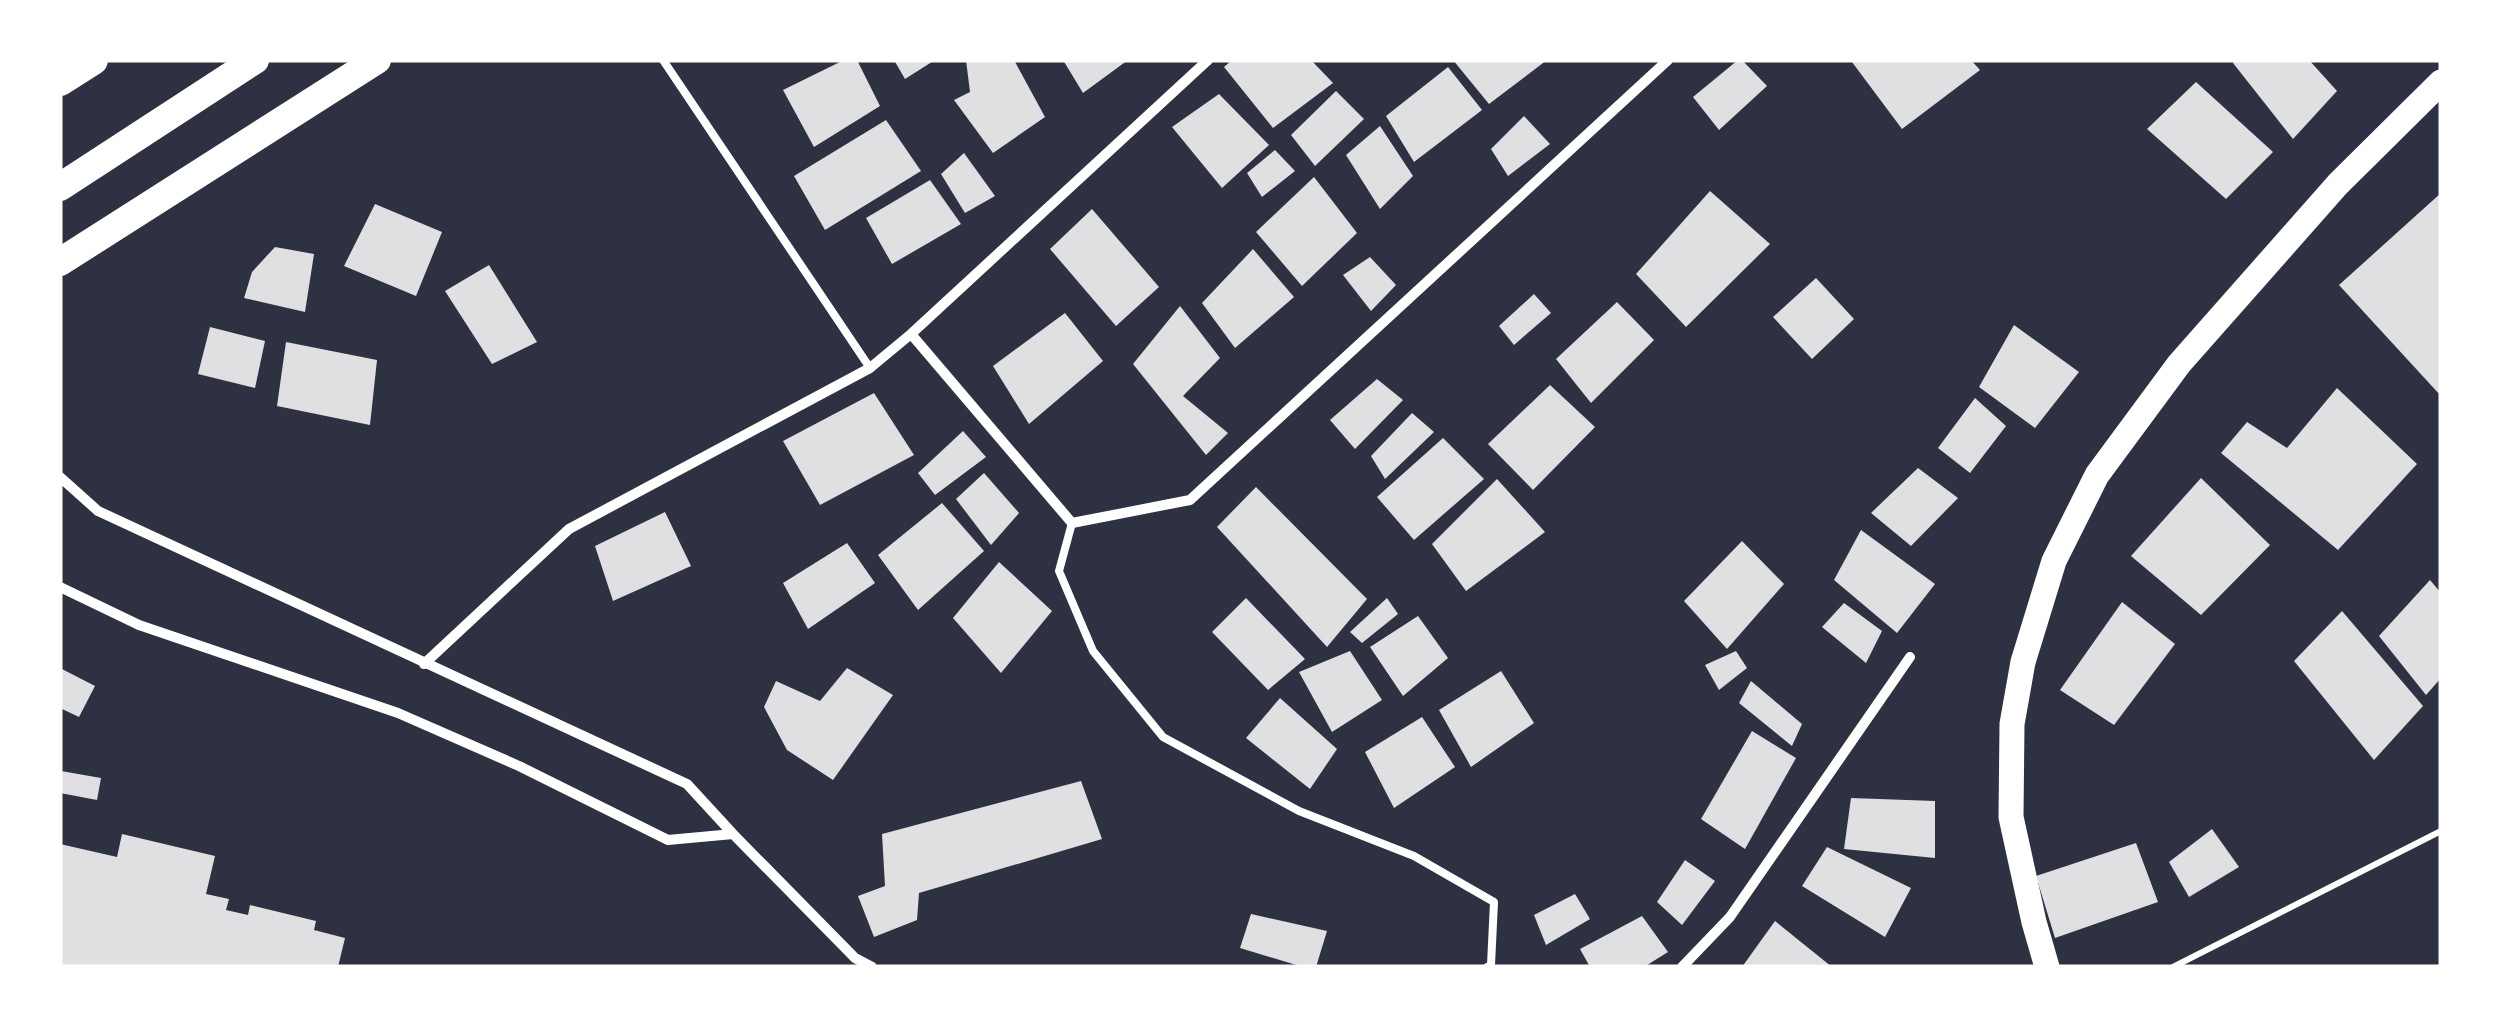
<svg xmlns="http://www.w3.org/2000/svg" width="2501" height="1027" viewBox="0 0 2501 1027" font-family="Mulish,sans-serif">
<rect width="100%" height="100%" fill="#2d3142"/>
<path fill="#e0e0e3" d="M844 60H857L880 106 814 147 783 90Z
M894 60H935L905 79Z
M966 60H1014L1045 117 993 153 954 100 970 92Z
M1063 60H1128L1083 93Z
M1232 60H1311L1333 83 1273 128 1224 67Z
M1453 60H1547L1489 104Z
M1738 60H1742L1767 86 1719 130 1693 97Z
M1854 60H1971L1980 70 1902 129 1852 62Z
M2236 60H2309L2337 91 2293 139 2233 63Z
M1448 67 1482 110 1414 162 1386 116Z
M2196 82 2273 152 2226 199 2147 129Z
M1336 91 1364 119 1315 166 1291 135Z
M1219 94 1269 145 1222 188 1172 127Z
M1524 116 1550 144 1508 176 1491 149Z
M886 120 921 171 825 230 794 176Z
M1380 126 1413 176 1380 209 1346 155Z
M1275 150 1295 171 1262 197 1247 173Z
M964 153 995 196 965 213 941 174Z
M1314 177 1357 233 1302 286 1256 232Z
M930 180 961 224 892 264 866 218Z
M1710 191 1770 244 1686 327 1636 274Z
M2441 193V396L2339 285Z
M375 204 442 232 416 296 344 266Z
M1092 209 1159 287 1116 326 1050 249Z
M275 247 314 254 305 312 244 298 252 272Z
M1253 249 1294 297 1235 348 1202 303Z
M1370 257 1396 285 1371 311 1343 275Z
M489 265 537 342 492 364 445 291Z
M1816 278 1854 319 1812 359 1773 317Z
M1534 294 1551 313 1514 345 1499 326Z
M1617 302 1654 340 1591 403 1556 359Z
M1180 306 1220 358 1183 396 1228 433 1206 455 1133 364Z
M1065 313 1103 361 1029 424 993 366Z
M2014 325 2079 372 2035 428 1979 387Z
M210 327 265 341 255 388 198 374Z
M286 342 377 360 370 425 277 406Z
M1377 379 1403 400 1355 449 1330 420Z
M1550 385 1595 427 1533 490 1488 444Z
M2337 388 2417 464 2338 550 2221 453 2247 422 2287 448Z
M874 393 914 455 820 505 783 441Z
M1975 398 2006 426 1970 473 1938 448Z
M1412 413 1434 432 1385 479 1371 456Z
M963 431 986 457 935 495 918 473Z
M1443 438 1484 479 1414 540 1377 497Z
M1918 468 1958 498 1911 546 1871 513Z
M984 473 1019 513 991 545 956 499Z
M2201 478 2270 545 2201 615 2131 556Z
M1497 479 1545 532 1466 591 1432 544Z
M1256 487 1367 599 1327 647 1217 527Z
M942 503 984 551 918 610 878 555Z
M665 512 691 566 613 601 595 546Z
M1861 530 1935 584 1897 633 1834 580Z
M1742 541 1784 584 1727 649 1684 601Z
M847 543 875 583 808 629 783 583Z
M999 562 1052 611 1001 673 953 618Z
M2430 580 2441 593V678L2426 695 2379 636Z
M1246 598 1305 659 1268 690 1212 632Z
M1387 598 1398 614 1362 643 1350 632Z
M2122 602 2175 644 2114 725 2060 690Z
M1844 603 1882 631 1866 663 1822 627Z
M2342 611 2423 706 2374 760 2294 661Z
M1418 616 1448 658 1403 696 1370 647Z
M1350 651 1382 700 1332 732 1299 672Z
M1736 651 1747 668 1719 690 1705 665Z
M60 668 95 686 79 717 60 708Z
M847 668 893 695 833 780 787 750 764 707 776 681 820 701Z
M1501 671 1534 723 1471 767 1439 710Z
M1751 681 1802 724 1792 746 1739 703Z
M1280 698 1337 749 1310 789 1246 738Z
M1422 717 1455 767 1394 808 1365 752Z
M1752 731 1796 758 1745 849 1701 819Z
M61 771 101 778 97 800 60 793Z
M1081 781 1102 839 919 893 917 920 874 937 858 896 885 886 882 834Z
M1851 798 1935 801V858L1844 849Z
M2212 829 2239 867 2189 897 2169 862Z
M122 834 215 856 206 894 229 899 226 910 248 915 250 905 316 921 314 930 345 938 338 967H60V844L117 857Z
M2136 843 2158 902 2055 938 2036 876Z
M1827 847 1911 888 1885 937 1802 886Z
M1685 860 1715 881 1682 925 1657 902Z
M1575 894 1590 919 1546 945 1534 915Z
M1251 914 1327 931 1316 967H1303L1240 948Z
M1642 916 1668 952 1644 967H1590L1580 949Z
M1775 921 1832 967H1742Z"/>
<g fill="none" stroke-linecap="round" stroke-linejoin="round">
<path stroke="#fff" stroke-width="6" d="M2173 967 2441 831"/>
<path stroke="#fff" stroke-width="8" d="M663 60 870 368
M1072 523 1059 571 1093 651 1163 737 1299 811 1414 856 1494 902 1491 965 1487 967"/>
<path stroke="#fff" stroke-width="10" d="M911 334 1072 523 1190 500 1668 60
M60 477 98 511 687 784 733 834 855 958 872 967
M60 587 139 625 398 713 519 766 668 840 733 834
M424 664 569 529 870 368 911 334 1208 60
M1682 967 1730 917 1910 657"/>
<path stroke="#fff" stroke-width="25" d="M2047 967 2034 922 2011 817 2012 724 2023 662 2054 561 2097 475 2179 364 2338 184 2441 82"/>
<path stroke="#fff" stroke-width="28" d="M60 187 255 60
M60 262 377 60"/>
<path stroke="#fff" stroke-width="30" d="M60 81 93 60"/>
</g>
<rect width="2501" height="1027" fill="none" stroke="#ffffff" stroke-width="125"/>
</svg>
